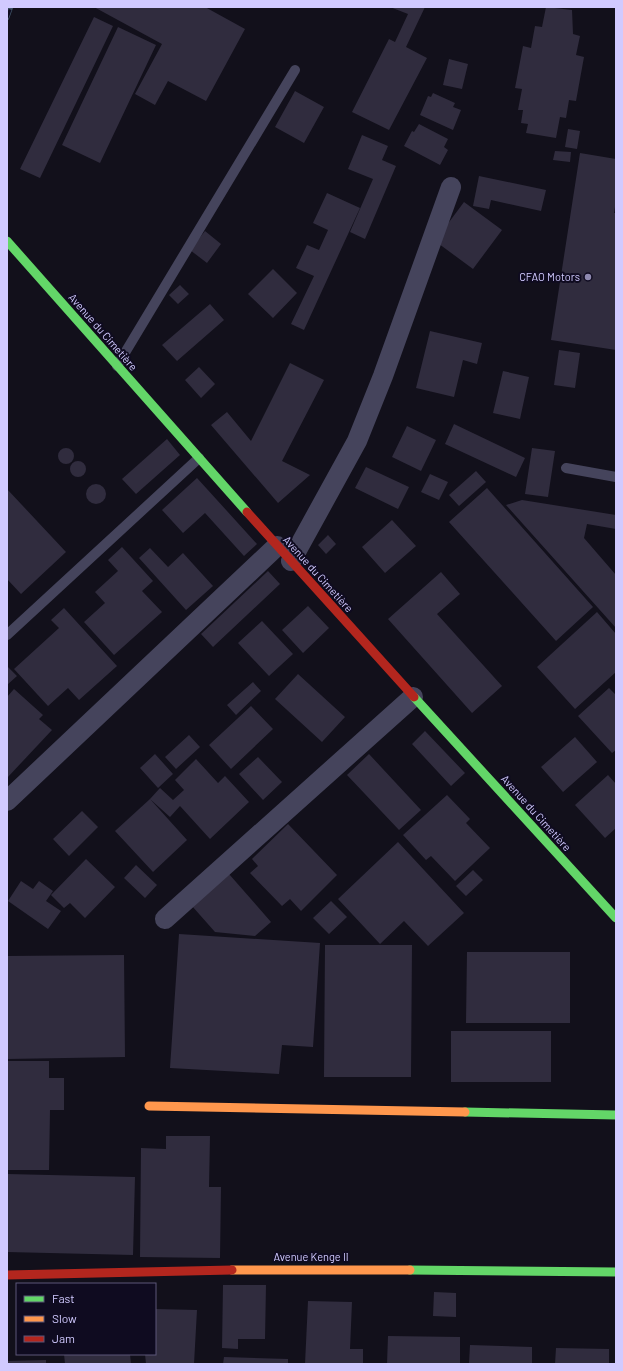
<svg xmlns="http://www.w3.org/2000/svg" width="623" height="1371" viewBox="0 0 623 1371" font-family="Barlow,sans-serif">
<rect width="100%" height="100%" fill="#12101b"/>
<path fill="#302c3e" d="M94 7H205L245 29 206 101 168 81 155 105 135 94 162 44Z
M390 7H425L406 47 427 58 389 130 352 112 389 39 395 42 408 14Z
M546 7 572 10 573 34 580 36 576 55 584 57 576 101 569 100 566 118 560 117 556 138 526 133 528 124 521 123 523 110H518L522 89 515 88 523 46 531 48 535 26 542 27Z
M94 17 113 26 40 178 20 169Z
M118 27 156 45 100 163 62 145Z
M449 59 468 64 462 89 443 85Z
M295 91 324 107 304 143 275 127Z
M433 93 455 103 453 107 461 110 453 130 420 115 428 96 431 97Z
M419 124 448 139 444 147 448 150 440 165 404 146 412 131 414 132Z
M568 129 580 131 577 149 565 147Z
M362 135 388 146 382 160 396 166 365 239 350 232 373 179 348 169Z
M555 151 571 152 570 162 553 160Z
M580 153 616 159V201L614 213H616V350L551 340Z
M479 176 546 190 541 211 491 200 489 209 473 206Z
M327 193 360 208 304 330 291 324 314 276 296 268 307 245 319 250 328 230 313 223Z
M464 202 502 230 473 269 435 241Z
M205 231 221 244 207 263 190 250Z
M273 269 297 293 273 318 248 294Z
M180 285 189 294 178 304 169 295Z
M210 304 224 320 177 361 162 345Z
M430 331 482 343 477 364 463 360 454 397 416 388Z
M559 350 580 353 575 388 554 385Z
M290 363 324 380 282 461 310 475 278 503 211 425 227 412 251 441Z
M199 367 215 384 201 398 185 380Z
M503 371 529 377 520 419 493 413Z
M454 424 525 458 516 477 445 444Z
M407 426 436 440 421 471 392 457Z
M167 439 180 455 136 494 122 479Z
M58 456a8 8 0 1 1 16 0a8 8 0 1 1-16 0Z
M532 448 555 451 548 497 525 494Z
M70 469a8 8 0 1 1 16 0a8 8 0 1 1-16 0Z
M366 467 409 487 398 509 355 488Z
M476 471 486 482 459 506 449 495Z
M430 474 448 482 439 500 421 492Z
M197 478 257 544 244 556 205 513 183 533 162 510Z
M86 494a10 10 0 1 1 20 0a10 10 0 1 1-20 0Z
M487 488 593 607 556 641 449 522Z
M7 489 66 552 21 594 7 579Z
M522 500 616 515V529L587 524 584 538 616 575V628L506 505Z
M392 520 416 546 385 573 362 547Z
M328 535 336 544 326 554 318 545Z
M122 547 153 581 142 591 162 612 114 655 84 622 105 603 95 592 118 571 108 560Z
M150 548 168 567 183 553 213 586 186 610 139 558Z
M268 571 280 584 213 647 201 634Z
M441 572 460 594 437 614 502 686 472 713 388 619Z
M308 606 329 628 303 653 282 630Z
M64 608 117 666 79 700 68 688 48 706 14 669 59 628 51 620Z
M597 612 616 634V672L575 709 537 667Z
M262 621 293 654 269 676 238 643Z
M7 666 17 676 7 685Z
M298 674 345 717 322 742 275 699Z
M253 682 261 691 236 715 227 705Z
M609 688 616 695V750L612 753 578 716Z
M14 689 43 715 39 719 52 730 7 778V697Z
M251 706 273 729 231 769 209 745Z
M425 731 465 773 451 786 412 744Z
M189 735 200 747 176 769 165 757Z
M575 737 597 762 563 792 541 767Z
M155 754 173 774 158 788 140 768Z
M369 754 421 810 399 830 347 775Z
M258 757 282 782 263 800 239 774Z
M196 759 218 783 225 776 249 802 210 839 180 806 170 817 150 799 160 788 173 800 184 790 175 780Z
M608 775 616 784V828L605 838 575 805Z
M447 795 470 819 466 823 490 848 455 881 431 856 426 860 403 835Z
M150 799 187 840 153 872 115 831Z
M82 811 98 827 69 856 53 839Z
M288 824 337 875 301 911 290 899 282 906 250 873 258 866 252 859Z
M398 842 464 913 428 946 404 921 380 944 338 899Z
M86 859 115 887 85 918 70 903 64 908 51 895Z
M136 865 157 885 145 898 124 878Z
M473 870 483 880 466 896 456 886Z
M229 874 271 922 255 936 215 932 192 906Z
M21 881 33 889 39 881 53 891 46 901 61 911 48 929 8 901Z
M331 901 347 917 329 934 313 918Z
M179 934 320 943 313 1047 282 1045 279 1074 170 1068Z
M325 945H412L411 1077H324Z
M467 952H570V1023H466Z
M124 955 125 1057 7 1059V956Z
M451 1031H551V1082H451Z
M7 1061H49V1078H64V1110H50L49 1170H7Z
M166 1136H210L209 1187H221L220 1258 140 1257 141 1148 166 1149Z
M7 1174 135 1177 133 1255 7 1252Z
M223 1285H266L265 1339H238V1349L222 1348Z
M434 1292 456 1293V1317L433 1316Z
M308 1301 352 1302 350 1349H363V1364H305Z
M155 1309 197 1310 194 1364H146L145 1354H155Z
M388 1336 460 1337V1364H387Z
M470 1345 532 1347V1364H469Z
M556 1348 609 1349V1364H555Z
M64 1354H130L131 1364H65Z
M224 1357 288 1359V1364H223Z
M46 1360V1364H7V1361Z"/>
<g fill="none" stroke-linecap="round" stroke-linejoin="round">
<path stroke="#45445c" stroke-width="10" d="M117 366 295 70
M566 468 616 477
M7 635 199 458"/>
<path stroke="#45445c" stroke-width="20" d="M291 561 357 441 383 376 451 187
M7 801 277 546
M165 919 413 697"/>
<path stroke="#63d668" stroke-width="9" d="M7 241 247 512
M414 697 616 918
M465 1112 616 1115
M410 1270 616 1272"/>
<path stroke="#ff974d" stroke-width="9" d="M149 1106 465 1112
M232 1270H410"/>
<path stroke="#b3261e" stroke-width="9" d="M247 512 414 697
M7 1275 232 1270"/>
<g stroke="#3f5366" stroke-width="4.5">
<path id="rail" d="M7 18 11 7"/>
</g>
<use href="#rail" stroke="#0f0b20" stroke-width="3" stroke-dasharray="9" stroke-linecap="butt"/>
</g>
<circle fill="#8e89af" stroke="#0f0b20" stroke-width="1.5" cx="588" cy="277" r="4"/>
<g text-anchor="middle" stroke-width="4" stroke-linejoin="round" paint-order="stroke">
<g font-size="11" fill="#d1caff" stroke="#0f0b20" text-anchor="end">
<text x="580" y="281">CFAO Motors</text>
</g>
<g font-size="11" fill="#d1caff" stroke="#0f0b20">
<text transform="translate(103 332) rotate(49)" y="4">Avenue du Cimetière</text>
<text transform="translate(318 574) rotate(48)" y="4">Avenue du Cimetière</text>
<text transform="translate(536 813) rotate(48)" y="4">Avenue du Cimetière</text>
<text x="311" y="1261">Avenue Kenge II</text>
</g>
</g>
<rect width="623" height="1371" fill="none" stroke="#d1caff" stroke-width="16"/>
<rect x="16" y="1283" width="140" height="72" fill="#0f0b20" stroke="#5d5779"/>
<rect x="24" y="1296" width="20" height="6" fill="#63d668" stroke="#5d5779"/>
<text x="52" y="1303" font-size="12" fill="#d1caff">Fast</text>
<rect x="24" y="1316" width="20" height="6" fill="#ff974d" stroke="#5d5779"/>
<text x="52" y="1323" font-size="12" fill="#d1caff">Slow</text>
<rect x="24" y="1336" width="20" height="6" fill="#b3261e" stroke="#5d5779"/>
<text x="52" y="1343" font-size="12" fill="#d1caff">Jam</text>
</svg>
